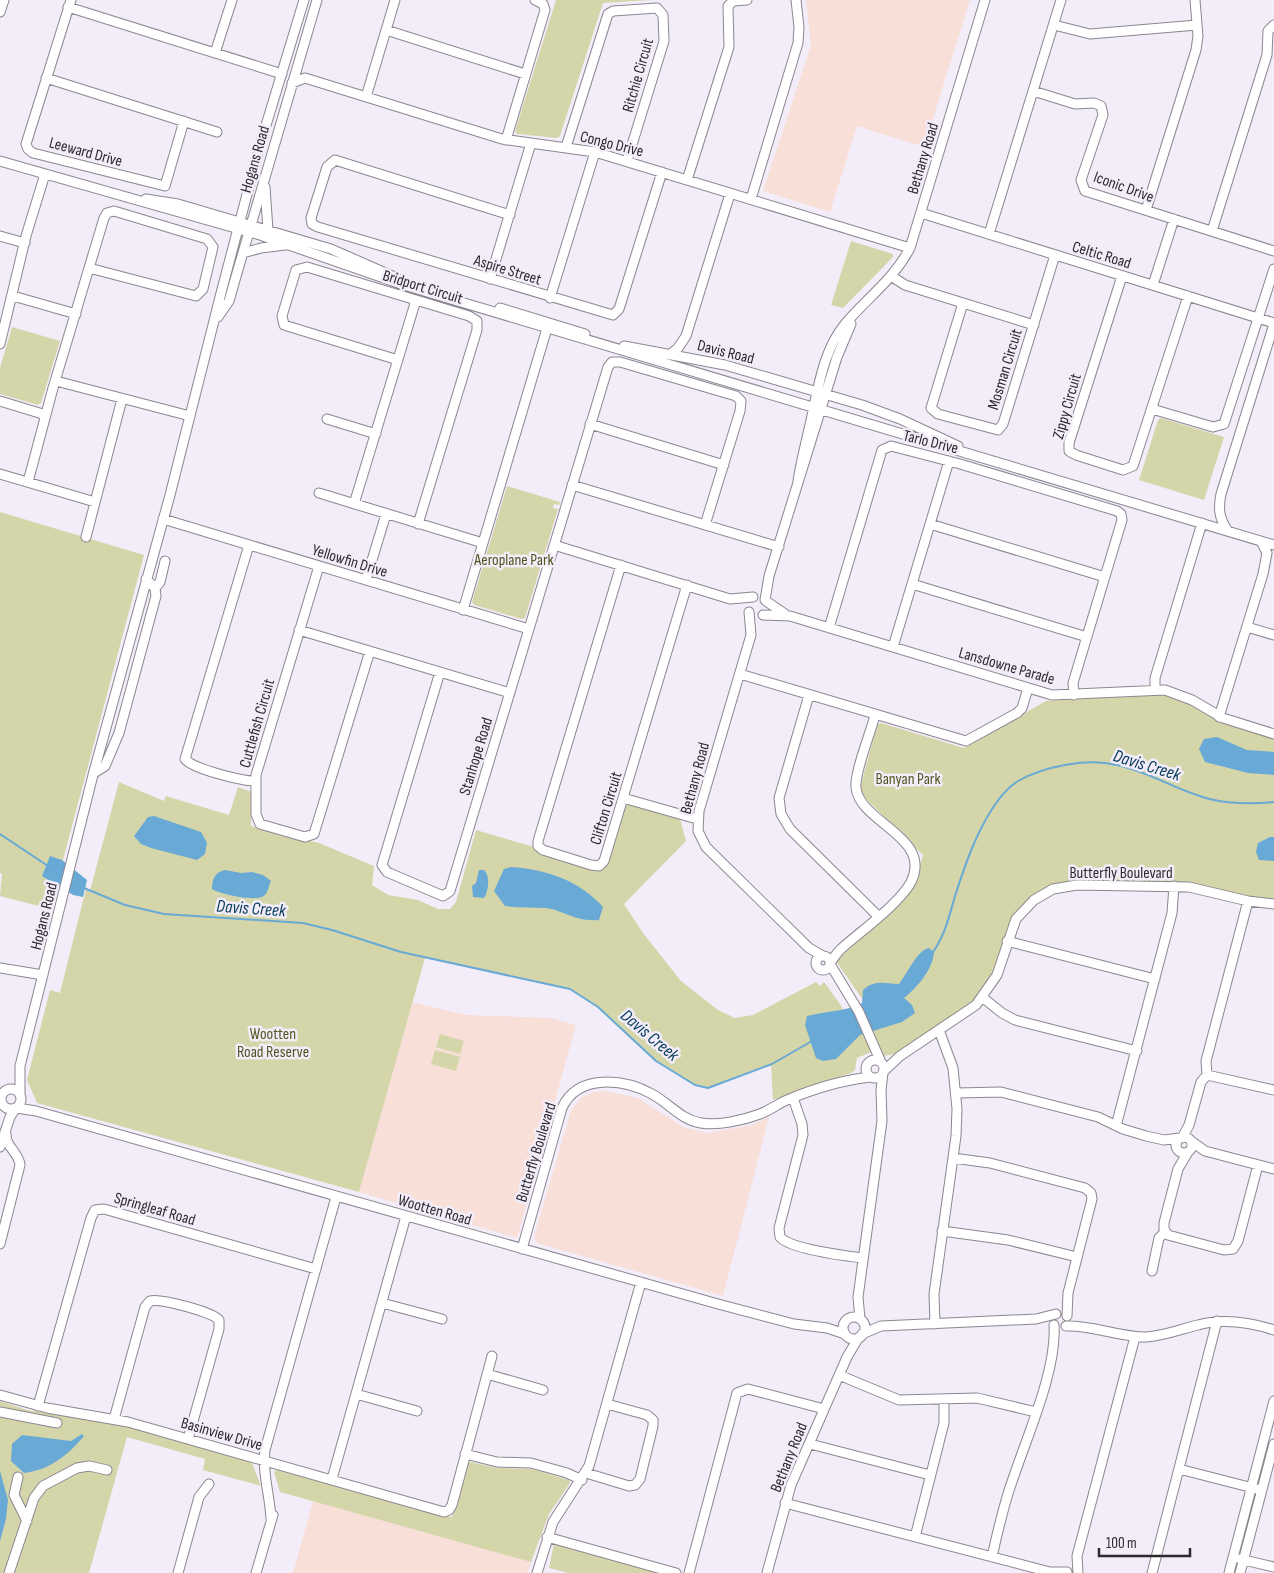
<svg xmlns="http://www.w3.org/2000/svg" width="1274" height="1573" viewBox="0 0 1274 1573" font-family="'Sofia Sans Condensed',sans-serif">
<rect width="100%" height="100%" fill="#f3ecf9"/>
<path fill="#f8dfd7" d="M806 0H970L924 147 857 126 830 212 763 191 811 45Z
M412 1002 466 1015 551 1018 576 1025 517 1238 359 1192Z
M606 1091 638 1098 683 1127 707 1133 752 1125 769 1117 723 1296 537 1243 534 1237 571 1110 582 1097 595 1092Z
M313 1501 531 1562 528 1573H293Z"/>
<path fill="#d4d6aa" d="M556 0H651L603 3 560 136 557 138 517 134 515 131Z
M851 241 893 254V257L843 308 831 305Z
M12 327 60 341 41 403 38 405 0 394V368Z
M1161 418 1224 437 1204 500 1139 480 1158 420Z
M507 486 560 502 559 505 554 504 553 508 558 509 525 618 522 619 474 605 472 602Z
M0 512 144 555 50 909 0 896 2 874 0 873Z
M1157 693 1171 696 1274 737V900L1240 895 1185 883 1078 881 1058 884 1029 899 1017 911 1009 926 989 984 969 1007 896 1054 883 1056 876 1050 857 1058 855 1070 851 1073 773 1100 771 1064 708 1088 695 1085 656 1061 598 1007 570 989 425 958 359 1192 37 1103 27 1080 50 990 60 993 86 889 90 891 119 782 164 801 166 796 229 815 238 787 252 792 251 826 319 843 374 866 372 885 388 895 418 900 438 909H450L456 902 476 830 534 847 540 853 599 871 606 865 623 810 627 805H634L680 819 686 841 624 904 643 933 681 981 718 1010 735 1018 753 1015 816 982 820 986 824 982 840 1004 851 1026 865 1003 838 964 837 959 916 879 923 855 865 798 860 788 877 725 881 723 964 748 1046 701Z
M440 1034 464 1041 460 1054 436 1047Z
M435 1050 460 1057 456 1071 431 1064Z
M0 1401 27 1410 123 1425 251 1461 261 1486 203 1470 205 1459 127 1437 89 1573H0Z
M470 1462 498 1468 532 1469 569 1480 570 1483 549 1514 531 1562 280 1492 274 1472 278 1468 452 1517 467 1464Z
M554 1543 666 1573H569L549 1568Z"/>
<path fill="#69a9d5" d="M1217 737 1247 750 1274 752V775L1248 773 1205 762 1199 749 1204 739Z
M154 816 201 832 207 843 205 854 197 860 151 848 141 844 134 836 148 817Z
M1270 837H1274V861L1259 860 1256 852 1258 843Z
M50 856 62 860 87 880 83 897 73 895 42 876Z
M511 867C546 869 580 881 603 907L599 920C573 922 565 910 545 908 532 907 519 908 505 906L494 891 504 869Z
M225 870 241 873 252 872 263 875 271 881C269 885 268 892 265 895 258 903 220 894 212 889 212 879 215 872 225 870Z
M479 870H484C490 875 489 890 484 898L473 897 472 886 476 883Z
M929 948 934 952C933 969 917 988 904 998L912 1005 915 1013 902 1022 860 1035 836 1059 823 1061 816 1058 805 1025 807 1016C825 1011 845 1012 862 1003L863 990C876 979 884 984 899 984 907 974 918 949 929 948Z
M82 1434 84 1436C68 1455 50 1470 24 1473L11 1461 12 1444 22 1435 71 1441Z
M0 1471 8 1500 6 1519 0 1541Z"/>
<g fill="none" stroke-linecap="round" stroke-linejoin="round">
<path stroke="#69a9d5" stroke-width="2" d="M0 834 48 866
M84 888 125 905 164 914 303 923 332 930 401 952 570 989 598 1007 656 1061 695 1085 708 1088 772 1064 812 1041
M933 952C945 935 949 917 955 896 965 865 976 833 994 806 1000 797 1008 787 1018 781 1045 766 1087 758 1117 765 1151 772 1181 793 1214 800 1234 804 1254 804 1274 802"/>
<g stroke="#8c8691" stroke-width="11">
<path id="minor" d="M71 0 26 144 28 149 33 153 165 186 184 121
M68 7 282 74
M0 12 4 0
M1054 25 1090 34 1197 25
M386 30 525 74
M215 53 232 0
M46 78 217 132
M292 83 305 78 502 139 595 152 910 248
M1033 91 1075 104 1094 103 1101 106 1103 115 1081 180 1085 191 1274 251
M366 97 395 0
M506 140 545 10 543 4 535 0
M566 147 608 14 613 11 657 8 663 15 664 41 627 161
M0 161 260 235 404 285 1274 545
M687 180 729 47 728 6 733 1 747 0
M265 187 268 230
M146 199 178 204 331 249 397 278
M751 199 798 43 799 27 796 0
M1146 210 1196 50 1198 36 1195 0
M921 213 1274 323
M510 215 335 160 327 167 311 218 312 224 318 227 613 315 619 309 662 172
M1212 231 1267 55 1268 31 1274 25
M989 234 1061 0
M0 236 25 243
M243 253 261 248 285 245
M891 276 905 285 1034 325
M1122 276 1069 443V451L1076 455 1123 470 1133 466 1188 296
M490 279 531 143
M1153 285 1174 219
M13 296 76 314
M550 298 595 152
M963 303 931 408 938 414 998 430 1003 424 1055 255
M500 308 585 334
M218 317 229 301 237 273 317 0
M0 344 26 236 45 174
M624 346 725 365 862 405 900 419 958 446
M671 354 678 348 686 336 730 194
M398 360 284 325 282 316 296 270 307 267 469 316 477 321V330L418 524
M56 381 190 416
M0 401 46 415
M1152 409 1213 427 1224 424 1274 269
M327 419 376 434
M590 424 724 465
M0 474 95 502
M798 481C802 455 809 432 814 406 820 378 826 347 845 324 867 298 894 279 910 248L985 0
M28 482 53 388 104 218 107 213 114 211 207 239 213 247 203 289 196 296 89 268
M572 485 779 547
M319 493 483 543
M354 504 416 300
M163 519 529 629
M930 524 1105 577
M1228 531C1219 519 1218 508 1221 494L1274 324
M86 537 122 399
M249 545 185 759C193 769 242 781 255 781
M554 545 730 599 753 597
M621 565 538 841V846L543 850 591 865 599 866 604 861 687 585
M319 566 256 775V814L260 824 305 837 314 834 370 651
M366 580 386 514
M912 584 1087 637
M155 588 160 582 165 561
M765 600 769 576 837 357 851 324
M766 601 785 614
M463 610 548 325
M749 612 751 635 699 811 698 831 706 847 809 948 823 956
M763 615 790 616 1052 695 1165 690 1192 700 1223 718 1274 734
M1247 627 1274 635
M829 628 882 450 891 446 960 464 1117 511 1121 514 1122 520 1073 683 1074 695
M299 630 510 693
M893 647 949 461
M440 672 382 865 387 872 443 896 450 891 608 367 612 362H620L736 396 741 401 740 411 705 525
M740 674 966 741 1017 713 1022 708 1028 688
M1155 690V678L1202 523
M809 695 779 798 781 814 790 829 879 917
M1219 717 1263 574 1267 553 1261 541
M94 773 105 766 119 733 156 596 155 588 146 579
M623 798 697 819
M1007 941 1155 979
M816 963a7 7 0 1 1 14 0a7 7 0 1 1-14 0Z
M830 963C834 958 837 952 842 948 860 932 900 903 911 882 933 837 860 823 856 788 854 773 871 732 875 715
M830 964 859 1012 880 1060
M0 968 43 975
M982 997 1002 1013 1015 1020 1137 1051
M866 1069a9 9 0 1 1 18 0a9 9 0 1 1-18 0Z
M884 1071 900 1056 976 1005 997 975 1016 919 1034 900 1053 889 1077 885 1189 887 1248 901 1274 904
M1207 1075 1274 1090
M1 1099a10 10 0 1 1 20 0a10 10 0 1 1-20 0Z
M20 1093V1066L93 775 170 495 221 293 260 145 304 0
M957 1093 1001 1092 1098 1117 1123 1129 1146 1136 1164 1140 1180 1138
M793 1098 802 1124 803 1135 779 1228 780 1237C790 1249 846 1256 863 1258
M17 1108 36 1111 718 1304 794 1324 827 1328 845 1334
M1116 1126 1172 913 1174 886
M1176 1145a8 8 0 1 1 16 0a8 8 0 1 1-16 0Z
M1182 1138 1189 1125 1201 1082 1207 1075 1206 1061 1248 901
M1191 1141 1205 1151 1274 1169
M0 1147 10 1117 15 1109
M953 1158 990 1163 1085 1188 1091 1193 1092 1199 1068 1293 1067 1316
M942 1231 1008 1240 1077 1257
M1168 1235 1224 1250 1233 1249 1238 1241 1258 1165
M1168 1235 1164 1229V1223L1178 1169 1188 1152
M0 1244 20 1165C19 1152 5 1147 6 1133
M522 1249 562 1108C578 1073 624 1079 652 1094 669 1103 681 1120 701 1123 718 1126 744 1120 760 1114 770 1110 778 1104 787 1100 813 1089 843 1080 871 1077
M1152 1271 1159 1238 1165 1232
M382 1303 442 1319
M843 1328a11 11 0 1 1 22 0a11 11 0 1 1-22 0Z
M860 1319 858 1297 882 1121 881 1090 883 1073
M935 1324 934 1294 956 1136 957 1109 953 1068 939 1030
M1066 1326C1093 1325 1118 1337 1146 1337 1164 1336 1181 1329 1198 1325 1224 1318 1249 1322 1274 1330
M862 1334 881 1326 1036 1319 1056 1314
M487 1374 543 1390
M839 1375 899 1400 977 1398 1036 1412
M356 1394 417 1411
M0 1395 47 1408 128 1422 444 1512 449 1510 452 1505 492 1356
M38 1406 91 1218 95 1210 104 1209 316 1269
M0 1412 57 1423
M114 1419 145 1307 150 1301C160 1298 213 1312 219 1320V1329L188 1439
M810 1444 930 1475
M465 1454 497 1462 531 1463 567 1473 582 1480
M1179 1469 1257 1489
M586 1473 629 1486 635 1485 640 1479 653 1426V1420L647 1415 607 1404
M18 1477 14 1495 27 1521
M332 1479 406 1216
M785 1503 1050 1572H1067
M271 1519C270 1495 262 1474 265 1450L336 1197
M547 1537 676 1573
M915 1537 944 1423V1399
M992 1557C998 1530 1004 1502 1014 1476 1028 1434 1057 1369 1054 1325
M1240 1559 1274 1567
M9 1573 34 1498 43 1486 77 1468 89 1466 107 1470
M178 1573 199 1497 209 1484
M256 1573 273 1515
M537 1573 553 1522 589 1466 641 1282
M689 1573 737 1393 748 1389 824 1409
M767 1573 791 1485 847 1357 859 1337
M1078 1573 1077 1556 1135 1337
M1152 1573 1217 1321
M1229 1573 1274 1401
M1240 1573 1274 1444"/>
</g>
<use href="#minor" stroke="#fff" stroke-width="9"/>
</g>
<g text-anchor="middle" stroke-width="5" stroke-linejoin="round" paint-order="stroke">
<g font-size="16" fill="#2c2a2e" stroke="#f3ecf9">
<text transform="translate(637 75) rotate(-74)" y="6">Ritchie Circuit</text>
<text transform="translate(612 143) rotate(14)" y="6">Congo Drive</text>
<text transform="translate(86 151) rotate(15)" y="6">Leeward Drive</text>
<text transform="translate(922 158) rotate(-73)" y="6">Bethany Road</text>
<text transform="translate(254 159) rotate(-74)" y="6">Hogans Road</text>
<text transform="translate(1124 186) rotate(20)" y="6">Iconic Drive</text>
<text transform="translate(1102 254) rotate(17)" y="6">Celtic Road</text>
<text transform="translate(508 269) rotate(17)" y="6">Aspire Street</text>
<text transform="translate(423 286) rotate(17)" y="6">Bridport Circuit</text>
<text transform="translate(726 351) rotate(14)" y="6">Davis Road</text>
<text transform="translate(1004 369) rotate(-73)" y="6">Mosman Circuit</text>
<text transform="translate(1066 406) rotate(-74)" y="6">Zippy Circuit</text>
<text transform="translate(931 441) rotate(14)" y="6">Tarlo Drive</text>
<text transform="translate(350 560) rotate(17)" y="6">Yellowfin Drive</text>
<text transform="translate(1007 665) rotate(16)" y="6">Lansdowne Parade</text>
<text transform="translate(256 723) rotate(-74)" y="6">Cuttlefish Circuit</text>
<text transform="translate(475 756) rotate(-73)" y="6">Stanhope Road</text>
<text transform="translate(694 778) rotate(-75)" y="6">Bethany Road</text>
<text transform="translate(605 808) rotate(-73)" y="6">Clifton Circuit</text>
<text x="1121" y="878">Butterfly Boulevard</text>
<text transform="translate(43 916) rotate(-76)" y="6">Hogans Road</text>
<text transform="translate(535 1152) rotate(-73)" y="6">Butterfly Boulevard</text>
<text transform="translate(155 1208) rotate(16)" y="6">Springleaf Road</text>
<text transform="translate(435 1209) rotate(16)" y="6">Wootten Road</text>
<text transform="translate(222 1433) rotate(16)" y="6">Basinview Drive</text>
<text transform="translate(788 1457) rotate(-68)" y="6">Bethany Road</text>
</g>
<g font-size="16" fill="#535420" stroke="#f3ecf9">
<text x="514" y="565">Aeroplane Park</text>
<text x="908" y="784">Banyan Park</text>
<text x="273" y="1039">Wootten<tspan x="273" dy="18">Road Reserve</tspan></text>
</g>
<g font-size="18" font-style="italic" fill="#063c5a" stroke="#f3ecf9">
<text transform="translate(1147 765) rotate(17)" y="6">Davis Creek</text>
<text transform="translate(251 908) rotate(4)" y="6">Davis Creek</text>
<text transform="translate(650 1035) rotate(40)" y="6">Davis Creek</text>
</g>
</g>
<path d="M1099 1548v8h91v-8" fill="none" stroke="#2c2a2e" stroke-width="2.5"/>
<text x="1106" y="1548" font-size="15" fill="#2c2a2e" stroke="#f3ecf9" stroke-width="4" paint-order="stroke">100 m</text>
</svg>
